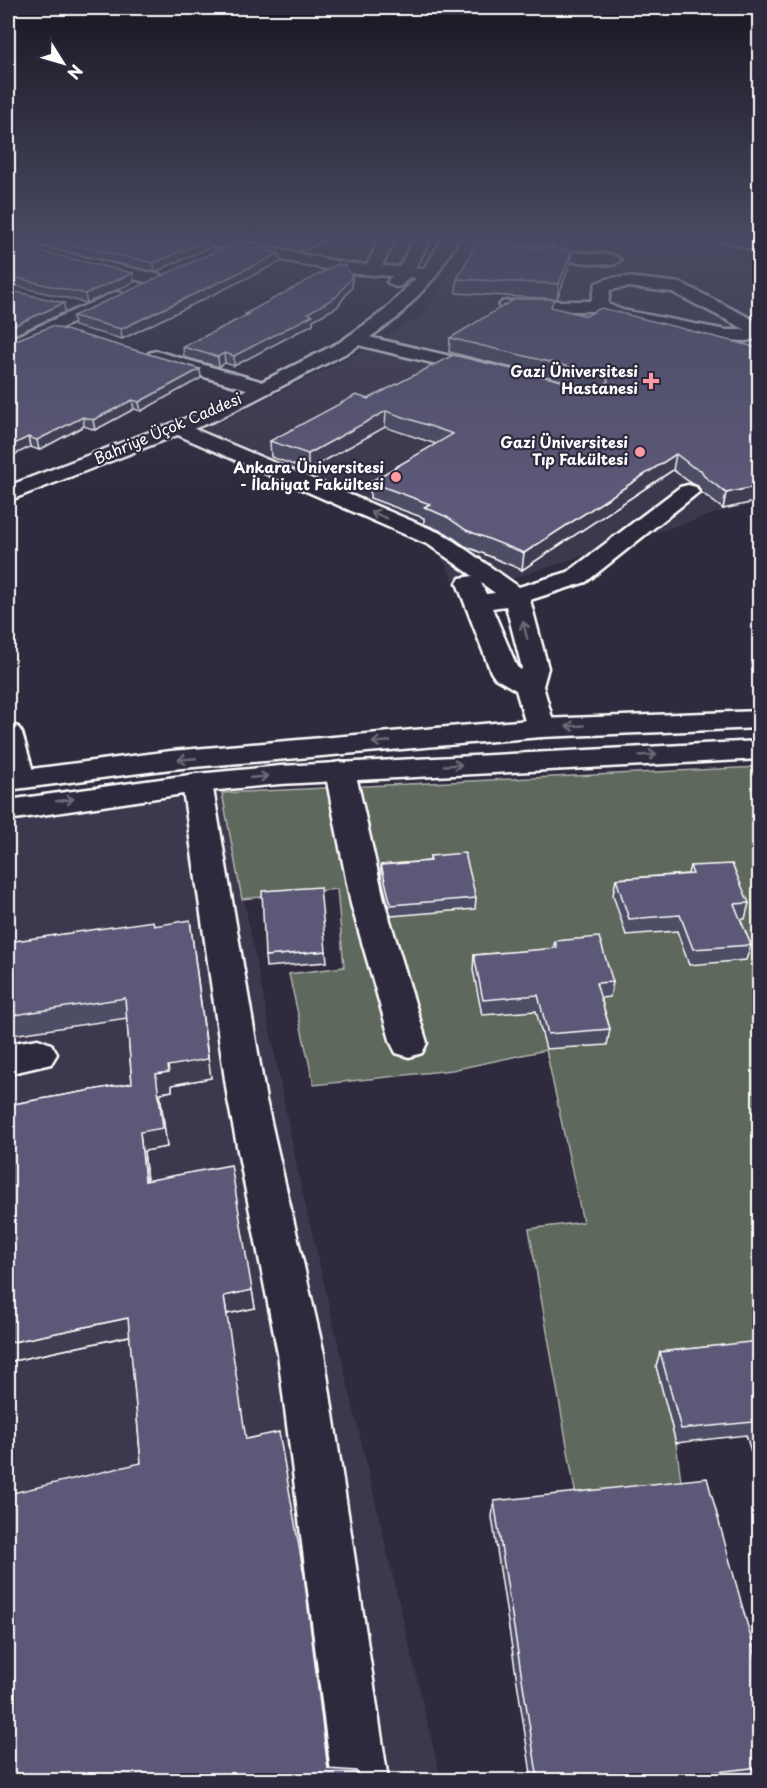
<svg xmlns="http://www.w3.org/2000/svg" width="767" height="1788" viewBox="0 0 767 1788" font-family="'Playpen Sans',sans-serif">
<rect width="100%" height="100%" fill="#2f2a3d"/>
<filter id="ink" filterUnits="userSpaceOnUse"><feTurbulence type="fractalNoise" baseFrequency=".0167" numOctaves="2"/><feDisplacementMap in="SourceGraphic" scale="12" xChannelSelector="R" yChannelSelector="G"/><feConvolveMatrix kernelMatrix="1 2 1 2 8 2 1 2 1" color-interpolation-filters="sRGB"/></filter>
<g filter="url(#ink)">
<path fill="#3c384e" d="M472 236H703L759 268V503L720 512 461 595 440 554 416 523 200 431 372 347 402 325 419 317 450 276Z
M223 793 300 1182 441 1780H8V824L45 815Z"/>
<path fill="#5f685c" stroke="#afb4ae" stroke-width="1.5" d="M759 767V1341L656 1366 676 1443 683 1496 578 1508 529 1229 583 1222 546 1050 452 1070 314 1085 289 974 344 967 337 889 242 899 222 793Z"/>
<g fill="none" stroke-linecap="round" stroke-linejoin="round">
<g stroke="#fff" stroke-width="5">
<path id="minor" d="M381 236H397L378 274H366L364 271Z
M8 240 161 275 163 279 155 284 8 250Z
M525 249 613 255 621 260 613 265 519 257 517 254 519 251Z
M627 277 681 283 760 323V338L746 341 726 340 617 319 596 311H508L502 310 499 306 502 302 508 301H591L596 283 610 278ZM627 287 672 292 746 330H726L622 310 608 304 610 290Z
M115 292 121 293 124 297 121 301 8 352V340Z
M356 334 493 366 496 370 493 374 486 376 350 343 347 339 350 335Z
M156 351 260 381 263 385 260 389 253 391 149 361 147 357 149 353Z
M178 422 445 535 519 587 568 572 680 487 688 485 696 487 699 492 586 582 530 600 548 668 543 686 555 728 551 734 541 737 531 734 527 728 516 690 495 678 491 672 457 583 460 578 473 576 429 545 171 432 168 428 171 424ZM481 583 495 593 486 594ZM506 606 522 668 521 670 517 667 492 608Z
M8 724 18 727 22 733 35 778 31 785 20 787 9 785 8 782Z
M340 762 351 764 355 771 385 904 427 1043 422 1053 409 1057 396 1053 391 1043 351 904 325 771 329 764Z
M197 774 208 776 212 783 266 1100 324 1354 388 1780H332L278 1354 228 1100 182 783 186 776Z
M38 1039 51 1044 57 1054 51 1064 8 1074V1044Z"/>
</g>
<g stroke="#fff" stroke-width="5">
<path id="major" d="M183 236H214L345 263 399 267 416 236H432L415 268 424 269 444 236H460L436 276 397 318 352 350 216 420 8 501V486L202 412 340 342 385 310 416 278 409 277 401 286 395 287 387 282 392 276 345 273 191 241Z
M760 711V728L541 737 171 769 8 790V772L171 751 541 719Z
M760 741V759L280 784 197 792 8 820V800L197 774 280 766Z"/>
</g>
<g stroke="#fff" stroke-width="5">
<path id="highway" d="M715 236H740L760 242V252L718 239Z"/>
</g>
<use href="#minor" fill="#2f2a3d" fill-rule="evenodd"/>
<use href="#major" fill="#2f2a3d" fill-rule="evenodd"/>
<use href="#highway" fill="#2f2a3d" fill-rule="evenodd"/>
</g>
<path fill="#4e4d66" stroke="#fff" stroke-width="1.5" d="M8 236H195L209 239 210 247 155 272 8 238Z
M225 236H327L324 237V241L301 252Z
M489 236H557V239L552 249 572 250 570 264 557 299 456 293 457 279 488 244Z
M8 244 134 282 87 303 8 284Z
M280 253V262L122 339 74 326 73 316Z
M352 287 337 307 313 320V324L234 366 225 363 219 367 184 357 183 347 246 316 245 314Z
M553 308 586 316 759 348 723 509 701 492 698 486 691 483 673 470 522 570 465 546 446 533 424 524V518L370 498V482L436 444 385 427 308 470 271 457 270 441 368 399 597 389 449 352 450 338Z
M8 343 201 378 141 411 134 409 95 430 84 426 39 450 30 447Z
M430 856 476 898 475 909 391 916 381 876V865L430 861Z
M690 866 749 903 745 919H740L751 945 746 960 689 965 677 931 626 935 613 895 616 879 688 874Z
M154 926 211 1078 172 1085V1091L160 1093 167 1147 144 1151 147 1181 252 1290 255 1308 227 1314 8 1780 141 1463 130 1336 8 1362V1105L132 1083 127 1018 12 1035 8 1020V942Z
M555 941 613 982 610 997 601 998 610 1029 607 1045 546 1049 536 1011 482 1015 473 970 474 955 553 949Z
M326 951 327 962 266 967 265 956Z
M759 1334V1478L746 1435 676 1443 656 1366 660 1352 756 1342Z
M494 1501 759 1667V1777L731 1780H532L492 1517Z"/>
<path fill="#403e53" stroke="#fff" stroke-width="1.5" d="M317 236H327L324 237V241L301 252V244Z
M554 236H557V239L552 249Z
M209 239 210 247 155 272 154 263Z
M572 250 570 264 557 299 559 284Z
M280 253V262L122 339 121 329Z
M133 273 134 282 87 303 85 294Z
M352 277V287L337 307 313 320V324L234 366V356L308 313Z
M64 303 65 312 8 338V328Z
M224 353 225 363 219 367 218 357Z
M200 369 201 378 141 411 139 402Z
M132 400 134 409 95 430 93 420Z
M386 411 385 427 308 470V454Z
M83 417 84 426 39 450 37 440Z
M28 437 30 447 8 458V447Z
M676 454 673 470 522 570 524 553Z
M759 486V501L723 509 726 493Z
M190 920 211 1078 172 1085V1091L160 1093 167 1147 144 1151 149 1200 145 1181 140 1132 156 1074 168 1066Z
M252 1290 255 1308 227 1314 224 1296Z
M128 1318 133 1335 8 1362V1343Z"/>
<path fill="#5b5977" stroke="#fff" stroke-width="1.5" d="M31 236H195L209 239 154 263Z
M264 236H317L301 244Z
M526 236H554L553 238Z
M234 243 280 253 121 329 73 316Z
M476 243 572 250 559 284 457 279Z
M8 244 133 273 85 294 8 276Z
M338 264 346 266 352 277 336 297 308 313 313 315 234 356 224 353 218 357 183 347 249 314H245Z
M8 290 64 303 8 328Z
M515 299H554L551 307 586 316 601 308 759 348V349L756 352 759 353V399L753 404 759 403V486L726 493 704 476 701 470 693 467 676 454 524 553 466 530 447 517 424 507 430 504 370 482 453 434 386 411 308 454 270 441 356 395 368 399 453 355 595 389 603 387 608 381 603 375 450 338Z
M52 326 200 369 139 402 132 400 93 420 83 417 37 440 28 437 8 447V343Z
M465 853 476 898 391 905 381 865 431 861 430 856Z
M732 864 749 903 734 904 751 945 693 949 680 915 629 919 616 879 693 874 690 866Z
M320 887 326 951 265 956 262 891Z
M190 920 208 1059 168 1066 169 1072 156 1074 163 1128 140 1132 145 1181 231 1165 252 1290 224 1296 246 1439 279 1432 304 1575 328 1769 356 1771 358 1780H8V1494L141 1463 128 1318 8 1343V1105L132 1083 125 998 8 1016V942L153 921 154 926Z
M599 937 613 982 596 983 610 1029 548 1034 538 995 483 1000 474 955 557 948 555 941Z
M759 1341V1444L753 1422 681 1429 660 1352Z
M707 1478 759 1667V1767L650 1780H538L494 1501Z"/>
<defs><path id="oneway-shaft" d="M-6 0H5M1.5-3L5.5 0L1.5 3" fill="none" stroke-width="1.6" stroke-linecap="round" stroke-linejoin="round" transform="scale(1.5)"/></defs>
<g stroke="#6d6a77">
<use href="#oneway-shaft" transform="translate(379 515) rotate(-157)"/>
<use href="#oneway-shaft" transform="translate(525 630) rotate(-104)"/>
<use href="#oneway-shaft" transform="translate(575 726) rotate(177)"/>
<use href="#oneway-shaft" transform="translate(381 742) rotate(175)"/>
<use href="#oneway-shaft" transform="translate(648 755) rotate(-3)"/>
<use href="#oneway-shaft" transform="translate(187 759) rotate(175)"/>
<use href="#oneway-shaft" transform="translate(453 765) rotate(-3)"/>
<use href="#oneway-shaft" transform="translate(259 777) rotate(-6)"/>
<use href="#oneway-shaft" transform="translate(65 800) rotate(-8)"/>
</g>
</g>
<linearGradient id="sky" x2="0" y2="1"><stop stop-color="#1a1722"/><stop offset="0.49" stop-color="#474a62"/><stop offset="1" stop-color="#474a62" stop-opacity="0"/></linearGradient>
<rect width="767" height="486" fill="url(#sky)"/>
<g fill="#ff9aa2" stroke="#2f2a3d" stroke-width="2">
<path d="M648 372h6v6h6v6h-6v6h-6v-6h-6v-6h6z"/>
<circle cx="640" cy="452" r="6"/>
<circle cx="396" cy="477" r="6"/>
</g>
<g text-anchor="middle" stroke-width="4.5" stroke-linejoin="round" paint-order="stroke">
<g font-size="15" font-weight="bold" fill="#fff" stroke="#2f2a3d" text-anchor="end">
<text x="638" y="377">Gazi Üniversitesi<tspan x="638" dy="17">Hastanesi</tspan></text>
<text x="628" y="448">Gazi Üniversitesi<tspan x="628" dy="17">Tıp Fakültesi</tspan></text>
<text x="384" y="473">Ankara Üniversitesi<tspan x="384" dy="17">- İlahiyat Fakültesi</tspan></text>
</g>
<g font-size="15" fill="#fff" stroke="#2f2a3d">
<text transform="translate(168 429) rotate(-23)" y="5">Bahriye Üçok Caddesi</text>
</g>
</g>
<rect width="767" height="1788" fill="none" stroke="#2f2a3d" stroke-width="30"/>
<rect x="15" y="15" width="737" height="1758" fill="none" stroke="#fff" stroke-width="2" filter="url(#ink)"/>
<g transform="translate(63 63) rotate(127)" stroke="#2f2a3d" stroke-width="4.5" paint-order="stroke">
<path d="M0-4.5L10 22L0 15L-10 22Z" fill="#ffffff"/>
<text y="-9" font-size="16" font-weight="bold" text-anchor="middle" fill="#ffffff">N</text>
</g>
</svg>
